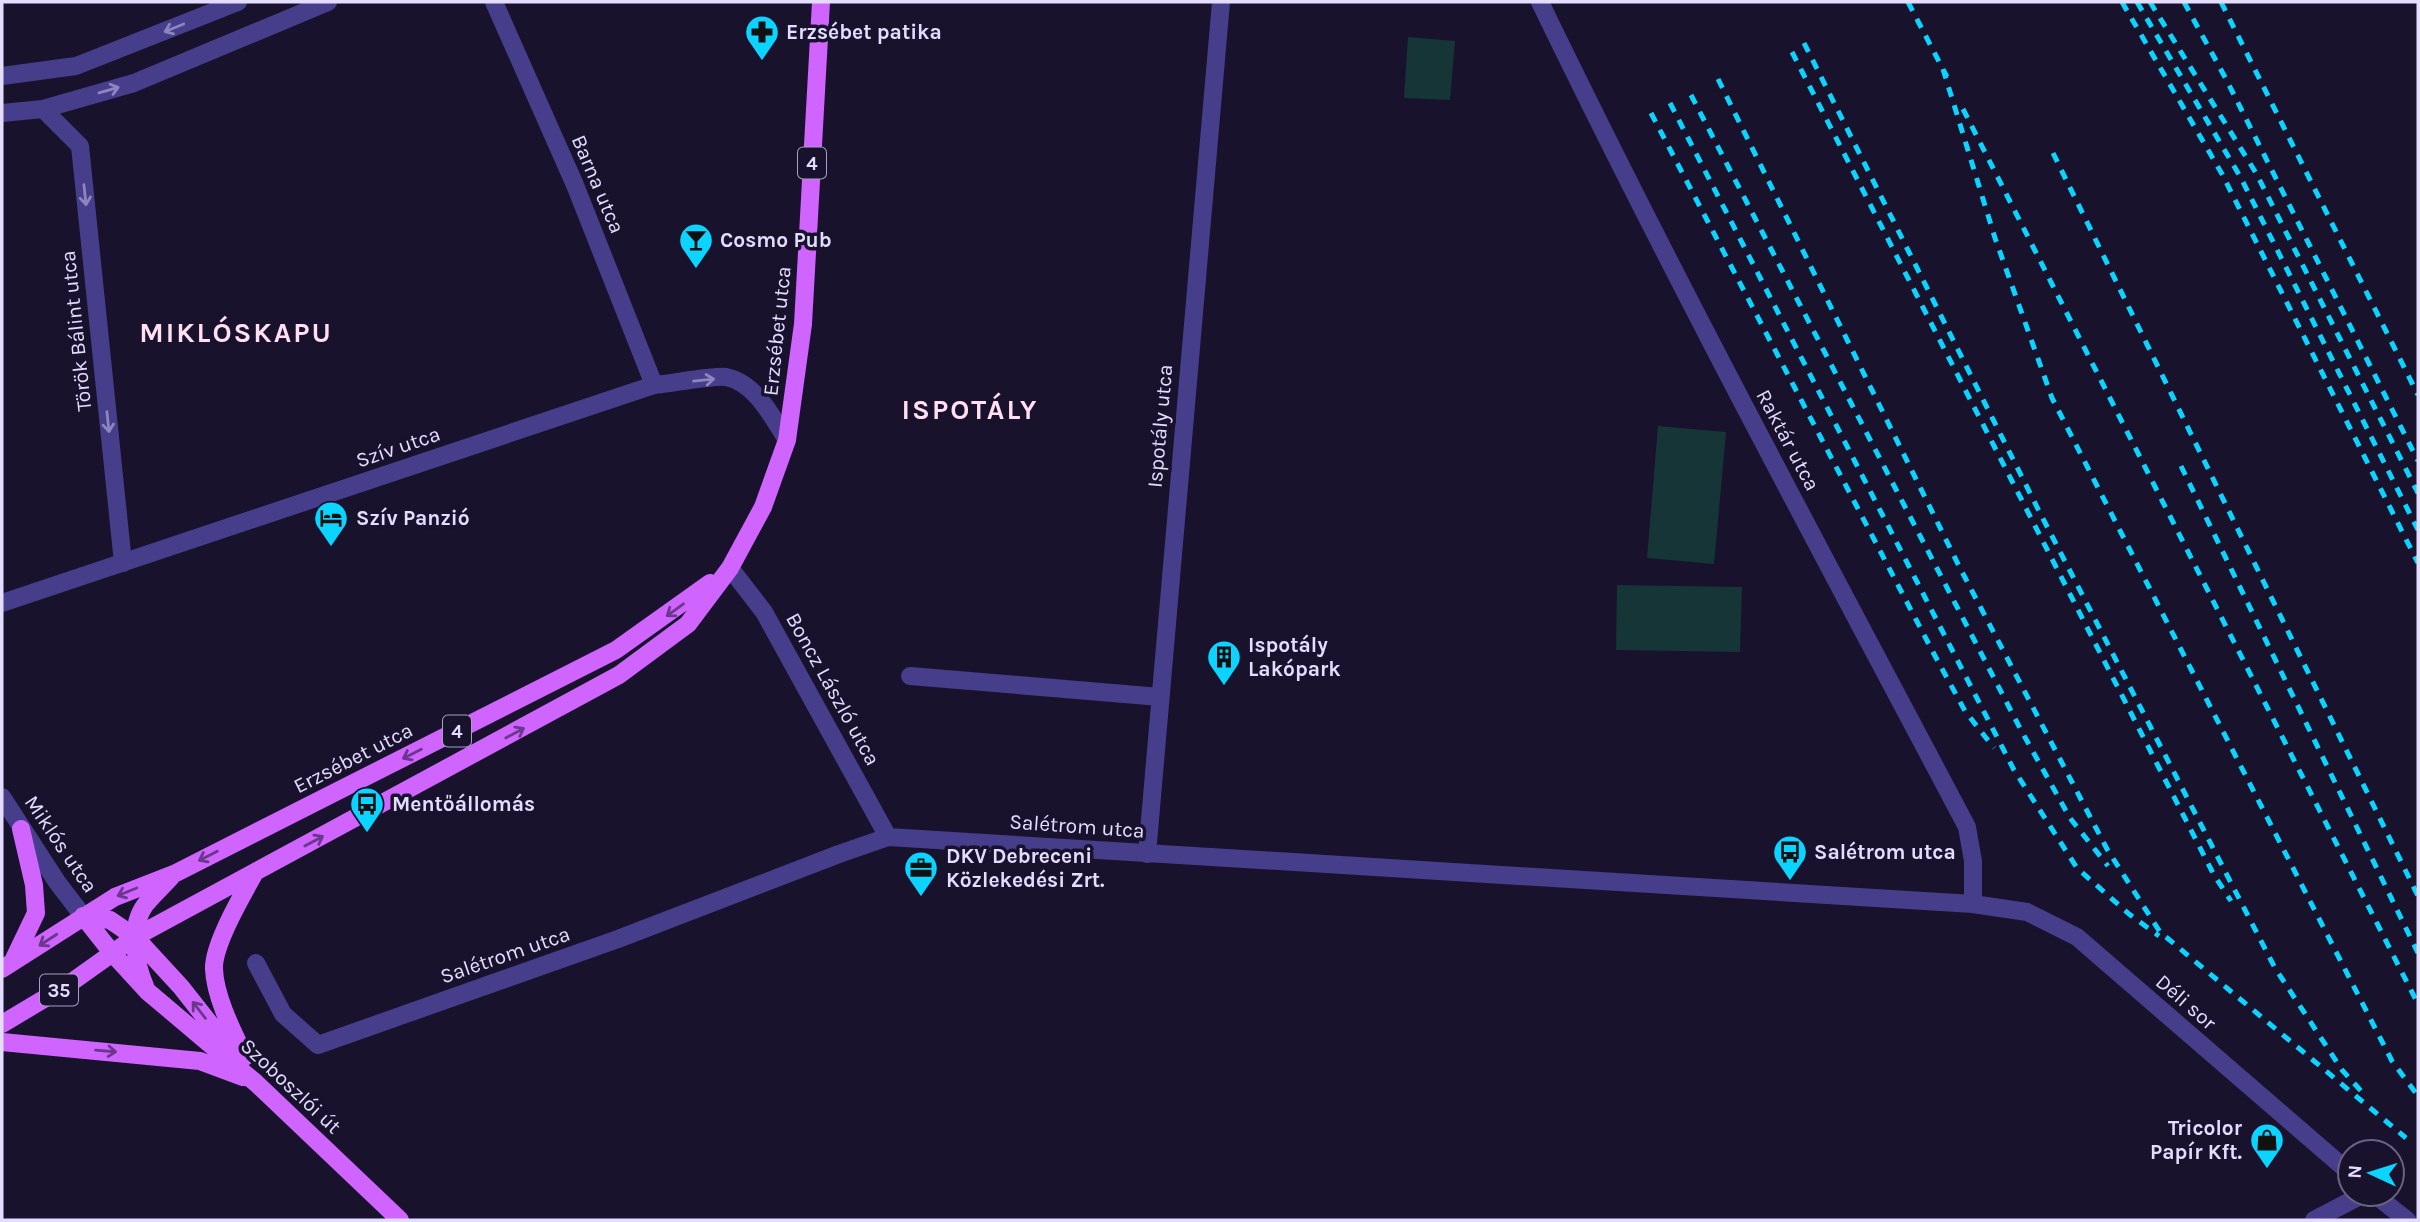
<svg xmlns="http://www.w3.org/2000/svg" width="2420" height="1222" viewBox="0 0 2420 1222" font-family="Karla,sans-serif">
<rect width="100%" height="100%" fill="#18122d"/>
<path fill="#153537" d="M1408 37 1455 41 1450 100 1404 98Z
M1658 426 1726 432 1714 564 1647 558Z
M1617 585 1742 587 1740 652 1616 650Z"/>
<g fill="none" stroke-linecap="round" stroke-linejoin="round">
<path stroke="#463d8b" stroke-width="18" d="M494 2 575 185 654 385
M1540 2C1675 281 1822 553 1967 827L1973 861V904
M43 109 80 146 123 563
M730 568 764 612 888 837
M2 603 654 385C670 384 714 375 726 377 756 383 772 417 787 440
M910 676 1160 697
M1147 854 1221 2
M256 963 283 1014 318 1045 618 939 839 854 888 837 1973 904 2027 912 2077 937 2350 1173
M2374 1194 2407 1220
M2314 1220 2364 1194"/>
<path stroke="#463d8b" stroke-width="18" d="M2 76 76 66 238 2
M2 113 43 109 134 83 328 2
M2 797 57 882 83 916"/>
<path stroke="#d064ff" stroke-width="18" d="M83 916 113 954 147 991 256 1083 400 1220
M83 916 110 920 135 937 181 987 233 1053
M14 959 36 913 34 885 21 829
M2 969 115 897 174 874 616 650 710 583
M145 986C135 963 129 927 145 905 153 895 163 886 171 877
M2 1024 69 984 135 937 619 675 688 624 730 568 763 507 787 440 803 324 821 2
M2 1042 200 1061 243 1077
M245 1057C233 1032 215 997 214 969 213 945 242 896 254 874"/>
<path stroke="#0ad4ff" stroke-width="5" stroke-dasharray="10 9" stroke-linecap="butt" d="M1908 2 1947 77
M2122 2 2222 174 2418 563
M2137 2 2241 178 2418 530
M2150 2 2256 173 2418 493
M2184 2 2226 79 2418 461
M2221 2 2418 395
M1804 43 2038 509 2275 968 2342 1070 2362 1092
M1792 52 2214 875 2231 901
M1943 69 1995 238 2052 398 2392 1061 2418 1096
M1718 79 1960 568 2107 849 2160 932 2406 1138
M1691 95 2022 732 2070 818 2108 866
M1670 103 2014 770 2077 868 2129 914 2159 936
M1963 109 2418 1004
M1651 113 1934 654 1965 711 1994 748
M2053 153 2418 896
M2181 466 2418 953"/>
</g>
<defs><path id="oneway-shaft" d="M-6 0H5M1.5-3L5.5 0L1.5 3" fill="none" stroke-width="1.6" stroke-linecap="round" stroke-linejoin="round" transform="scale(1.75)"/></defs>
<g stroke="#8d85bf">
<use href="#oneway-shaft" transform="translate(174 28) rotate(158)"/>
<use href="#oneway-shaft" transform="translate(109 90) rotate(-16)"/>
<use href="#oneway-shaft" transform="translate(85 195) rotate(84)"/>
<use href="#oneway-shaft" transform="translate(704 380) rotate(-6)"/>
<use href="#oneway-shaft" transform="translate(108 422) rotate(84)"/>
</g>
<g stroke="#6b378c">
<use href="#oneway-shaft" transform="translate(675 610) rotate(144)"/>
<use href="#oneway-shaft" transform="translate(515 733) rotate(-28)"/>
<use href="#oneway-shaft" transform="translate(412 754) rotate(153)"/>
<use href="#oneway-shaft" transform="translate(314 841) rotate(-28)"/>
<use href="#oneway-shaft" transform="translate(208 856) rotate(153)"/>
<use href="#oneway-shaft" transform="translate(127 892) rotate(158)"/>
<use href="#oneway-shaft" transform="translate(48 940) rotate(147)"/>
<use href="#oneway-shaft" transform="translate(199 1010) rotate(-128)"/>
<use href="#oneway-shaft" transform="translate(106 1051) rotate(5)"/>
</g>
<defs>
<g id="pharmacy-pin" transform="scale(1.75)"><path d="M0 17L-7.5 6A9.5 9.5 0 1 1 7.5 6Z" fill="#0ad4ff" stroke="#18122d"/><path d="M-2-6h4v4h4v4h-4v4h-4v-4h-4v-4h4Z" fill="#111"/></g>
<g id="bar-pin" transform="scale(1.75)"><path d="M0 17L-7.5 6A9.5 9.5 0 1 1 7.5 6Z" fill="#0ad4ff" stroke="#18122d"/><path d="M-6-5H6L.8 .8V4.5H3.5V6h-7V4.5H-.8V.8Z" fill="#111"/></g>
<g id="hotel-pin" transform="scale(1.75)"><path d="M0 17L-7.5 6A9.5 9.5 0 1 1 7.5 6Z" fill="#0ad4ff" stroke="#18122d"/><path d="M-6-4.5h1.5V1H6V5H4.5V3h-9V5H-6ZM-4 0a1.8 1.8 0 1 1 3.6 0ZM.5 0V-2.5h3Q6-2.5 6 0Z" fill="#111"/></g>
<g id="building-pin" transform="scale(1.75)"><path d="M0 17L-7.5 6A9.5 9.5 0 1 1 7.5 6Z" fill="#0ad4ff" stroke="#18122d"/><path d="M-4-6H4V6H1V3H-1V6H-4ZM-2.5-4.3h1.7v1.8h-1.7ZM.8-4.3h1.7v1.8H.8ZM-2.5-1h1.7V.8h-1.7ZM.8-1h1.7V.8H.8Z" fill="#111"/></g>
<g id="bus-pin" transform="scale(1.75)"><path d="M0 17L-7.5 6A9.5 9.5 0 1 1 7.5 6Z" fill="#0ad4ff" stroke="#18122d"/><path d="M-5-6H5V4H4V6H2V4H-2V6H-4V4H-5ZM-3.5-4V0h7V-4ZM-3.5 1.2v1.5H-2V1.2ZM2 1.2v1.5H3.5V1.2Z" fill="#111"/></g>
<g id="office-pin" transform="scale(1.75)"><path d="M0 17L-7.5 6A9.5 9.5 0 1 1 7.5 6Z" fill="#0ad4ff" stroke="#18122d"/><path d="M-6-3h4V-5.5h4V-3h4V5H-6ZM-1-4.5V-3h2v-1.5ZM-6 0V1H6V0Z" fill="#111"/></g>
<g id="shop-pin" transform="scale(1.75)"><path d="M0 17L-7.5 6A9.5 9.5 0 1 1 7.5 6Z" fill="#0ad4ff" stroke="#18122d"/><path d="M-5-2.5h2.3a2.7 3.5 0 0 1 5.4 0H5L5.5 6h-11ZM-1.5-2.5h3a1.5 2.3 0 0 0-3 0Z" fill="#111"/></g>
</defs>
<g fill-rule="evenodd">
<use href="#pharmacy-pin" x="762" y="32"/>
<use href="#bar-pin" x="696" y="240"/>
<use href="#hotel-pin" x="331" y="518"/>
<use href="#building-pin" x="1224" y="657"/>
<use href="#bus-pin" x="367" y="804"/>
<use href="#bus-pin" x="1790" y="852"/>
<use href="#office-pin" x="921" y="868"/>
<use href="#shop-pin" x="2267" y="1140"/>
</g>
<g text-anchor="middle" stroke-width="7" stroke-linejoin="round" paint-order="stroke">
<g fill="#18122d" stroke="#a7a0c0" stroke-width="2">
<rect x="798" y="147.5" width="28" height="31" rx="5"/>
<rect x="443" y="715.5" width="28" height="31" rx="5"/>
<rect x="40" y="974.5" width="38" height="31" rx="5"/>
</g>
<g font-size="19" font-weight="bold" fill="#e4ddff">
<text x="812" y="170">4</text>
<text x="457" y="738">4</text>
<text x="59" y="997">35</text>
</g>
<g font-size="21" font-weight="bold" fill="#e4ddff" stroke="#18122d" text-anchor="start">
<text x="786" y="39">Erzsébet patika</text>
<text x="720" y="247">Cosmo Pub</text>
<text x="356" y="525">Szív Panzió</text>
<text x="1248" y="652">Ispotály<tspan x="1248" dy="24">Lakópark</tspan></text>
<text x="392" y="811">Mentőállomás</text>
<text x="1814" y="859">Salétrom utca</text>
<text x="946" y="863">DKV Debreceni<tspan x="946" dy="24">Közlekedési Zrt.</tspan></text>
<text x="2242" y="1135" text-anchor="end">Tricolor<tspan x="2242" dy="24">Papír Kft.</tspan></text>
</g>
<g font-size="21" fill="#e4ddff" stroke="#18122d">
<text transform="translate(598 184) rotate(67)" y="7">Barna utca</text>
<text transform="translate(76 331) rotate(-96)" y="7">Török Bálint utca</text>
<text transform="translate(777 331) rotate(-84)" y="7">Erzsébet utca</text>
<text transform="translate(1160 426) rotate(-85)" y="7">Ispotály utca</text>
<text transform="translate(1788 440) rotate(62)" y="7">Raktár utca</text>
<text transform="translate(398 447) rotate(-19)" y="7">Szív utca</text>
<text transform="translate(833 689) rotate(61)" y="7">Boncz László utca</text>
<text transform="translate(353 758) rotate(-27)" y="7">Erzsébet utca</text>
<text transform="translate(1077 826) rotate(4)" y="7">Salétrom utca</text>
<text transform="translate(61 844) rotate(56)" y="7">Miklós utca</text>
<text transform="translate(505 955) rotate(-19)" y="7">Salétrom utca</text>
<text transform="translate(2186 1002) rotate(41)" y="7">Déli sor</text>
<text transform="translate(291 1086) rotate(43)" y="7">Szoboszlói út</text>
</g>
<g font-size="28" font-weight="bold" letter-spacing="2" fill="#ffdff1" stroke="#18122d">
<text x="236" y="342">MIKLÓSKAPU</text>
<text x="970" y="419">ISPOTÁLY</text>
</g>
</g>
<rect width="2420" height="1222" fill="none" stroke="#e4ddff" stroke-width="7"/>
<g transform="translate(2371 1173) rotate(274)"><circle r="33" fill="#18122d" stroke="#6a6381" stroke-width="2"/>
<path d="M0-5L12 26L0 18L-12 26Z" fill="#0ad4ff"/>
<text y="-10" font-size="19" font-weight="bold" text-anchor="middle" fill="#e4ddff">N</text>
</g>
</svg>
